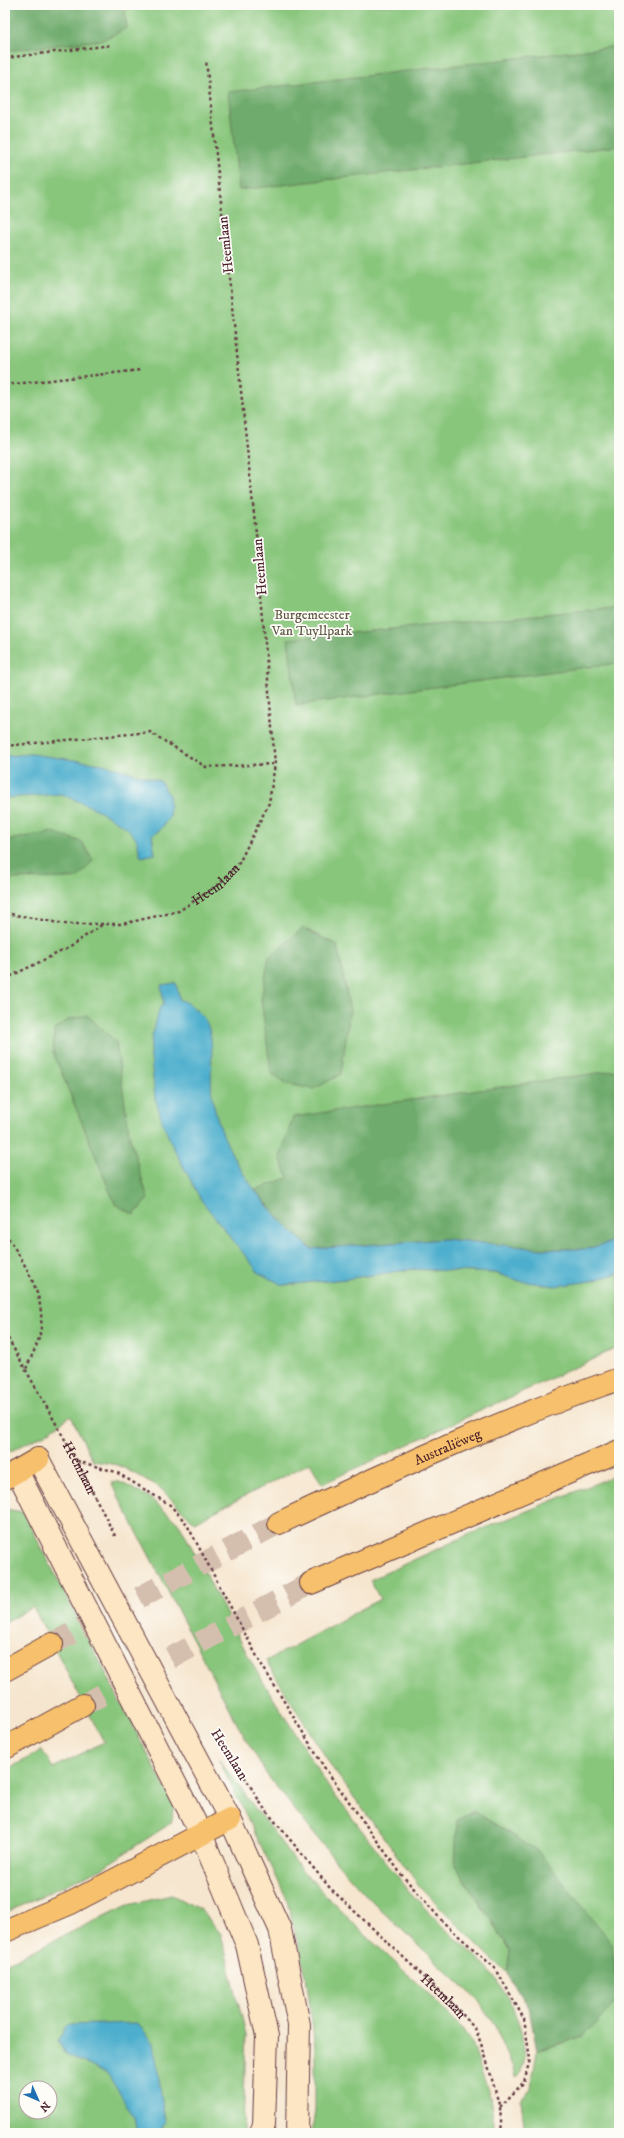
<svg xmlns="http://www.w3.org/2000/svg" width="624" height="2138" viewBox="0 0 624 2138" font-family="'IM FELL DW Pica',serif">
<rect width="100%" height="100%" fill="#fdfcf7"/>
<filter id="ink" filterUnits="userSpaceOnUse"><feTurbulence type="fractalNoise" baseFrequency=".025" numOctaves="2"/><feDisplacementMap in="SourceGraphic" scale="8" xChannelSelector="R" yChannelSelector="G"/><feConvolveMatrix kernelMatrix="1 2 1 2 8 2 1 2 1" color-interpolation-filters="sRGB"/></filter>
<filter id="wash" filterUnits="userSpaceOnUse"><feTurbulence type="fractalNoise" baseFrequency=".012" numOctaves="4" result="noise"/><feDisplacementMap in="SourceGraphic" scale="16" xChannelSelector="R" yChannelSelector="G"/><feGaussianBlur stdDeviation="0.9" result="paint"/><feColorMatrix in="noise" values="0 0 0 0 0 0 0 0 0 0 0 0 0 0 0 0 0 1.4 0 .05"/><feComposite in="paint" operator="in"/></filter>
<g filter="url(#wash)">
<rect width="100%" height="100%" fill="#f6e6cf"/>
<path fill="#88c67c" stroke="#697254" fill-rule="evenodd" d="M5 5H619V1240L270 1278 283 1285 345 1279 413 1269 495 1273 520 1281H591L619 1273V1347L322 1484 310 1463 194 1522 158 1486 118 1465 93 1461 71 1416 45 1434 5 1454Z
M619 1474V2133H525L521 2100 531 2088 537 2051 583 2036 455 1865 510 1950 507 1974 421 1888 333 1769 266 1661 380 1599 370 1580 470 1534Z
M111 1482H120L149 1497 180 1525 254 1667 329 1788 409 1891 440 1924 477 1957 498 1981 512 2006 521 2030 525 2057 520 2075 515 2078 513 2068 494 2024 478 2000 373 1903 338 1864 267 1775 236 1722Z
M5 1509 23 1512 175 1807 171 1823 102 1868 5 1913V1771L42 1750 53 1768 104 1742 33 1607 5 1622Z
M219 1760 301 1869 358 1928 433 1998 461 2027 472 2043 490 2097 495 2133H312L315 2109V2048L306 1975 286 1897Z
M172 1895 201 1910 221 1934 246 2034 243 2133H5V1964L128 1905ZM26 2088H50V2112H26Z"/>
<path fill="#6eab6c" stroke="#5c654c" d="M5 5H124L127 28 102 40 5 51Z
M619 46V146L239 190 228 92Z
M619 607V663L296 705 288 639Z
M53 832 82 842 93 860 78 878 9 879 5 873V838L8 840Z
M303 928 337 945 350 1010 341 1074 314 1089 287 1084 271 1073 261 999 269 957Z
M87 1015 116 1042 130 1138 148 1199 134 1215 115 1204 53 1052 54 1030 68 1020Z
M619 1070V1240L586 1249H542L445 1239 312 1249 288 1228 255 1190 288 1178 280 1157 293 1117Z
M474 1811 538 1851 612 1943 618 2000 583 2036 537 2051 529 2007 507 1974 510 1950 455 1865 457 1820Z"/>
<path fill="#4eafcd" stroke="#4c677c" d="M31 754 103 764 160 781 169 795 170 816 160 830 152 835 155 854 141 857 136 838 126 827 94 808 61 794 5 798V756Z
M176 983 180 1000C186 1001 191 1005 195 1009 200 1014 206 1019 208 1026 216 1045 208 1079 213 1102 227 1164 265 1208 311 1249L445 1239 542 1249H586L619 1240V1273L591 1281 556 1286 520 1281 495 1273 413 1269 345 1279 283 1285 259 1273 201 1200 172 1145 162 1121 155 1097 150 1050 152 1037 160 1007 164 1004 161 985Z
M137 2023 154 2043 165 2121 160 2133H137L134 2117 107 2073 65 2054 58 2040 67 2025Z"/>
</g>
<g filter="url(#ink)">
<g fill="none" stroke-linecap="round" stroke-linejoin="round">
<path stroke="#d4beae" stroke-width="22" stroke-dasharray="22 11" stroke-linecap="butt" d="M52 1644 279 1523
M83 1705 311 1583"/>
<g stroke="#643d44" stroke-width="24">
<path id="secondary" d="M38 1459 230 1819 280 1929 299 2025 297 2133
M17 1471 201 1834 247 1945 267 2036 264 2124 261 2133"/>
</g>
<g stroke="#643d44" stroke-width="24">
<g id="primary">
<path d="M5 1478 38 1459"/>
<path id="s4" d="M279 1523C390 1471 503 1419 619 1379"/>
<path d="M311 1583 619 1451"/>
<path d="M5 1670 52 1644"/>
<path d="M5 1748 83 1705"/>
<path d="M5 1931 71 1903 230 1819"/>
</g>
</g>
<g stroke="#643d44" stroke-width="2.5" stroke-dasharray="3 3" stroke-linecap="butt">
<path d="M5 58 112 45"/>
<path d="M5 385 141 370"/>
<path d="M5 746 150 732 206 767 275 764"/>
<path id="s1" d="M5 913 65 924H122L179 911 218 885 239 863 269 803 275 764 256 533 206 60"/>
<path d="M5 979 68 948 103 924"/>
<path d="M5 1233C25 1264 49 1300 39 1338 36 1348 30 1359 26 1369"/>
<path id="s2" d="M5 1333 77 1461 115 1536"/>
<path d="M77 1461 116 1472 170 1505 186 1523 260 1662 324 1767 401 1874 444 1923 496 1969 524 2019 530 2059 524 2082 500 2107"/>
<path id="s3" d="M238 1766 263 1807 330 1888 456 2007 476 2030 486 2058 500 2108 502 2133"/>
</g>
<use href="#secondary" stroke="#fce6c4" stroke-width="22"/>
<use href="#primary" stroke="#f7c06c" stroke-width="22"/>
</g>
</g>
<g text-anchor="middle" stroke-width="3.5" stroke-linejoin="round" paint-order="stroke">
<g font-size="14" fill="#4a1f2b" stroke="#fdfcf7">
<text transform="translate(225 245) rotate(-96)" y="5">Heemlaan</text>
<text transform="translate(259 567) rotate(-95)" y="5">Heemlaan</text>
<text dy="5" stroke="none"><textPath href="#s1" startOffset="222">Heemlaan</textPath></text>
<text dy="5" stroke="none"><textPath href="#s4" startOffset="185">Australiëweg</textPath></text>
<text dy="5" stroke="none"><textPath href="#s2" startOffset="154">Heemlaan</textPath></text>
<text transform="translate(230 1754) rotate(58)" y="5">Heemlaan</text>
<text dy="5" stroke="none"><textPath href="#s3" startOffset="310">Heemlaan</textPath></text>
</g>
<g font-size="14" fill="#605947" stroke="#fdfcf7">
<text x="312" y="619">Burgemeester<tspan x="312" dy="16">Van Tuyllpark</tspan></text>
</g>
</g>
<rect width="624" height="2138" fill="none" stroke="#fdfcf7" stroke-width="20"/>
<g transform="translate(38 2100) rotate(135)"><circle r="19" fill="#fdfcf7" stroke="#b5a4a5"/>
<path d="M0-3L7 15L0 10L-7 15Z" fill="#1f6fb2"/>
<text y="-6" font-size="11" font-weight="bold" text-anchor="middle" fill="#4a1f2b">N</text>
</g>
</svg>
